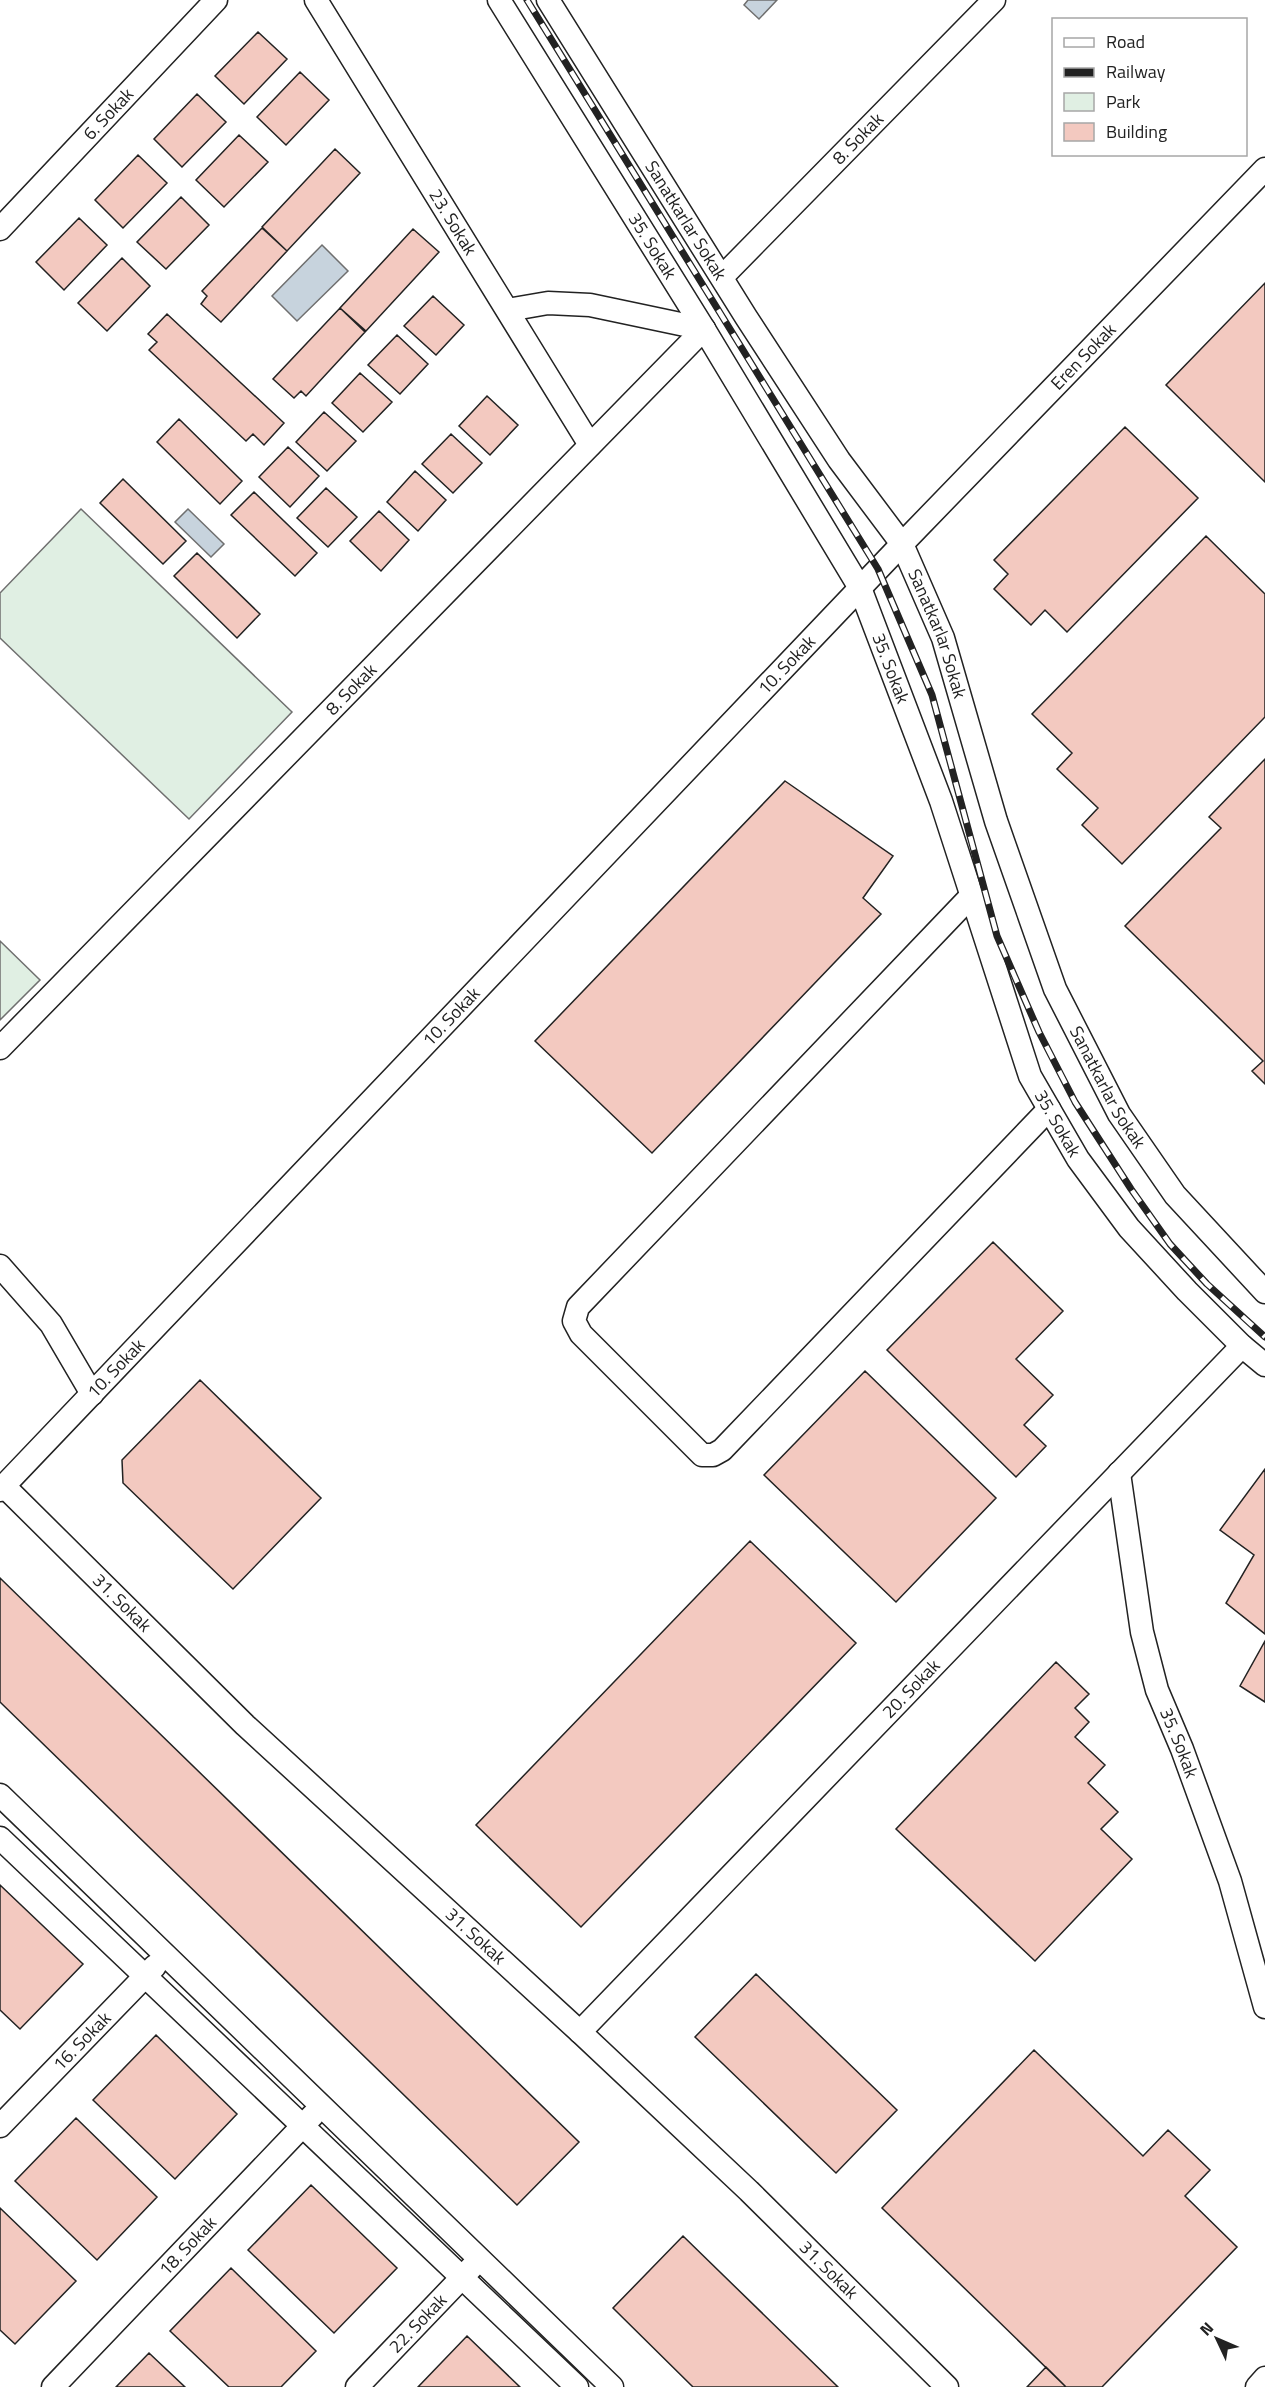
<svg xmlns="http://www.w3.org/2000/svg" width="1265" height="2387" viewBox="0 0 1265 2387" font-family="'Titillium Web',sans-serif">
<rect width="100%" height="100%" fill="#fff"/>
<path fill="#e0efe3" stroke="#6f6f6f" stroke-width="1.5" d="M81 509 292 712 189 819 0 638V593Z
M0 941 40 980 0 1020Z"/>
<path fill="#c7d3dd" stroke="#6f6f6f" stroke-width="1.5" d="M748 0H777L759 19 744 5Z
M322 245 348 271 297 321 272 296Z
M188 509 224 544 211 557 175 522Z"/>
<path fill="#f3c9c0" stroke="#222" stroke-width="1.5" d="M258 32 287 59 244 104 215 76Z
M300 72 329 100 286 145 257 117Z
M197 94 226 122 182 167 154 139Z
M239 135 268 162 224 207 196 180Z
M335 149 360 173 287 251 262 227Z
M138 155 167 183 123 228 95 200Z
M181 197 209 225 166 269 137 242Z
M79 218 107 245 64 290 36 262Z
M262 228 287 251 221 322 201 304 207 296 202 291Z
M413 229 439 252 366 331 340 308Z
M122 258 150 286 107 331 78 303Z
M1265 283V482L1166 385Z
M433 296 464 325 436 355 404 326Z
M340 308 365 332 306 396 301 391 294 398 273 379Z
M167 314 284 423 264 445 253 434 246 441 149 350 157 342 148 334Z
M397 335 428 364 400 394 368 365Z
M360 373 392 402 363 432 332 403Z
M487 396 518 425 490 455 459 426Z
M324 412 356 441 327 471 296 442Z
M179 419 242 481 220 504 157 442Z
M1125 427 1198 498 1067 632 1045 610 1031 625 994 589 1008 574 994 560Z
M451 434 482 463 453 493 422 464Z
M288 447 319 476 290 507 259 477Z
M415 471 446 500 418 531 387 502Z
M123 479 186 541 163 564 100 503Z
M326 488 357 517 328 547 297 518Z
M254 492 317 553 295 576 231 515Z
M379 511 409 540 381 571 350 541Z
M1206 536 1265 594V717L1122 864 1082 825 1098 808 1057 769 1072 753 1032 714Z
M197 553 260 614 237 638 174 576Z
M1265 759V1084L1252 1071 1263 1061 1125 926 1221 828 1209 817Z
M785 781 893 856 863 898 881 914 652 1153 535 1041Z
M993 1242 1063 1311 1016 1359 1053 1395 1024 1425 1046 1446 1016 1477 887 1350Z
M865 1371 996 1498 896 1602 764 1475Z
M200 1380 321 1498 233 1589 123 1483 122 1460Z
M1265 1469V1634L1226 1603 1254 1555 1220 1530Z
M750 1541 856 1643 581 1927 476 1825Z
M0 1578 579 2142 517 2205 0 1702Z
M1265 1641V1702L1240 1686Z
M1056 1662 1089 1694 1075 1708 1089 1722 1075 1737 1105 1765 1088 1783 1118 1812 1101 1829 1132 1859 1035 1961 896 1829Z
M0 1885 83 1964 20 2029 0 2010Z
M756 1974 897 2110 836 2173 695 2037Z
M156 2035 237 2114 175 2179 93 2100Z
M1034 2050 1143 2156 1168 2130 1210 2170 1185 2196 1237 2247 1102 2387H1066L882 2208Z
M76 2118 157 2197 97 2260 15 2181Z
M311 2185 397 2268 334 2333 248 2250Z
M0 2208 76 2281 15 2344 0 2330Z
M683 2236 838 2387H693L613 2308Z
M231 2268 316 2351 281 2387H229L170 2331Z
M467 2336 520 2387H418Z
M149 2353 185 2387H116Z
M1046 2367 1066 2387H1027Z"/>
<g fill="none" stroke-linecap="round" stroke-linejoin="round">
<g stroke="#222" stroke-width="25">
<g id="minor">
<path id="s1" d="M316 0 590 445"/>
<path id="s2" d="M499 0 704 329 860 588 941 801 1030 1076 1078 1159 1129 1228 1187 1291 1242 1346 1265 1365"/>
<path id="s3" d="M548 0 746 317 839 460 902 544 943 638 996 821 1055 989 1119 1114 1175 1195 1265 1292"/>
<path id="s4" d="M0 229 216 0"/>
<path id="s5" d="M722 277 994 0"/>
<path d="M508 310 548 303 590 305 704 329"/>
<path d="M972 895 578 1307 574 1321 581 1334 702 1455H713L722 1450 1049 1109"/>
<path id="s6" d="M0 1048 704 329"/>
<path d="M0 1266 51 1324 92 1394"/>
<path id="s7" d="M1119 1473 1142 1632 1157 1690 1182 1749 1230 1881 1265 2007"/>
<path id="s8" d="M4 1486 245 1725 580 2032 749 2191 947 2387"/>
<path id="s9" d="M0 1490 902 544 1265 169"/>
<path d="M0 1795 612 2387"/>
<path d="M0 1838 577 2387"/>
<path id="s10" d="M580 2032 1242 1346"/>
<path id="s11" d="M0 2126 155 1966"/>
<path id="s12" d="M53 2387 313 2115"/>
<path id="s13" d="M357 2387 472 2267"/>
<path d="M1257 2387 1265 2378"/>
</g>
</g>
<use href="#minor" stroke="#fff" stroke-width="22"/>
<g stroke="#222" stroke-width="7">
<path id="rail" d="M527 0 878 569 932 695 997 936 1039 1032 1075 1102 1131 1189 1170 1244 1207 1284 1265 1337"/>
</g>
<use href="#rail" stroke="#fff" stroke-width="4.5" stroke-dasharray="14" stroke-linecap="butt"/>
</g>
<g text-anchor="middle" stroke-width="4.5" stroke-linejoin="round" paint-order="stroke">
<g font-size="18" fill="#222" stroke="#fff">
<text dy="6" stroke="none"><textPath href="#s4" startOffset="158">6. Sokak</textPath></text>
<text dy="6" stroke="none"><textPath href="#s5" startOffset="194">8. Sokak</textPath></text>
<text dy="6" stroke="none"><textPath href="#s3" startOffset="260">Sanatkarlar Sokak</textPath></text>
<text dy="6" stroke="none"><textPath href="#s1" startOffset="261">23. Sokak</textPath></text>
<text dy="6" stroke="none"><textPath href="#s2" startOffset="290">35. Sokak</textPath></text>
<text dy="6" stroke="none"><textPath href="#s9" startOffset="1568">Eren Sokak</textPath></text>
<text dy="6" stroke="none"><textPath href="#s3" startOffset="746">Sanatkarlar Sokak</textPath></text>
<text dy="6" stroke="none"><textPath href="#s9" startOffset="1140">10. Sokak</textPath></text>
<text dy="6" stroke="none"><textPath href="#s2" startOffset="776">35. Sokak</textPath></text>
<text dy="6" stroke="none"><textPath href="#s6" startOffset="502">8. Sokak</textPath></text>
<text dy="6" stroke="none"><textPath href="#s9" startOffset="654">10. Sokak</textPath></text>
<text dy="6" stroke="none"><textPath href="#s3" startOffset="1232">Sanatkarlar Sokak</textPath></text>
<text dy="6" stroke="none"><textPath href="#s2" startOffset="1262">35. Sokak</textPath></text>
<text dy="6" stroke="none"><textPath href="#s9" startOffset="168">10. Sokak</textPath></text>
<text dy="6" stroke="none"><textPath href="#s8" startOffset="166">31. Sokak</textPath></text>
<text dy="6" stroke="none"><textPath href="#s10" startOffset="477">20. Sokak</textPath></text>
<text dy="6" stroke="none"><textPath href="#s7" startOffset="278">35. Sokak</textPath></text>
<text dy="6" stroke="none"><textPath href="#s8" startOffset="652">31. Sokak</textPath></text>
<text dy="6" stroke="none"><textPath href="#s11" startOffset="118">16. Sokak</textPath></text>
<text dy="6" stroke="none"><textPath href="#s12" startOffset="195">18. Sokak</textPath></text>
<text dy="6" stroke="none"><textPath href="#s8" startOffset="1138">31. Sokak</textPath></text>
<text dy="6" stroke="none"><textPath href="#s13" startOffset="88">22. Sokak</textPath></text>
</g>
</g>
<rect x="1052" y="18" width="195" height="138" fill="#ffffff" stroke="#a7a7a7" stroke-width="1.5"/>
<rect x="1064" y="38" width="30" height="9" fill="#ffffff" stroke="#a7a7a7" stroke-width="1.5"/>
<text x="1106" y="48" font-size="18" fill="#222222">Road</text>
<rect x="1064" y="68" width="30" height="9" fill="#222222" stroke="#a7a7a7" stroke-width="1.5"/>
<text x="1106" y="78" font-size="18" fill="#222222">Railway</text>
<rect x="1064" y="93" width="30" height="18" fill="#e0efe3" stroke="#a7a7a7" stroke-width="1.5"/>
<text x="1106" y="108" font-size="18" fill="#222222">Park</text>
<rect x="1064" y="123" width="30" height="18" fill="#f3c9c0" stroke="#a7a7a7" stroke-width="1.5"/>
<text x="1106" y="138" font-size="18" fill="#222222">Building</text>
<g transform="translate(1217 2339) rotate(314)" stroke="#ffffff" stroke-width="4.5" paint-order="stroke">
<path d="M0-4.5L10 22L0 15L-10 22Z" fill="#222222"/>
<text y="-9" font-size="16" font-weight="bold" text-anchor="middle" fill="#222222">N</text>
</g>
</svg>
